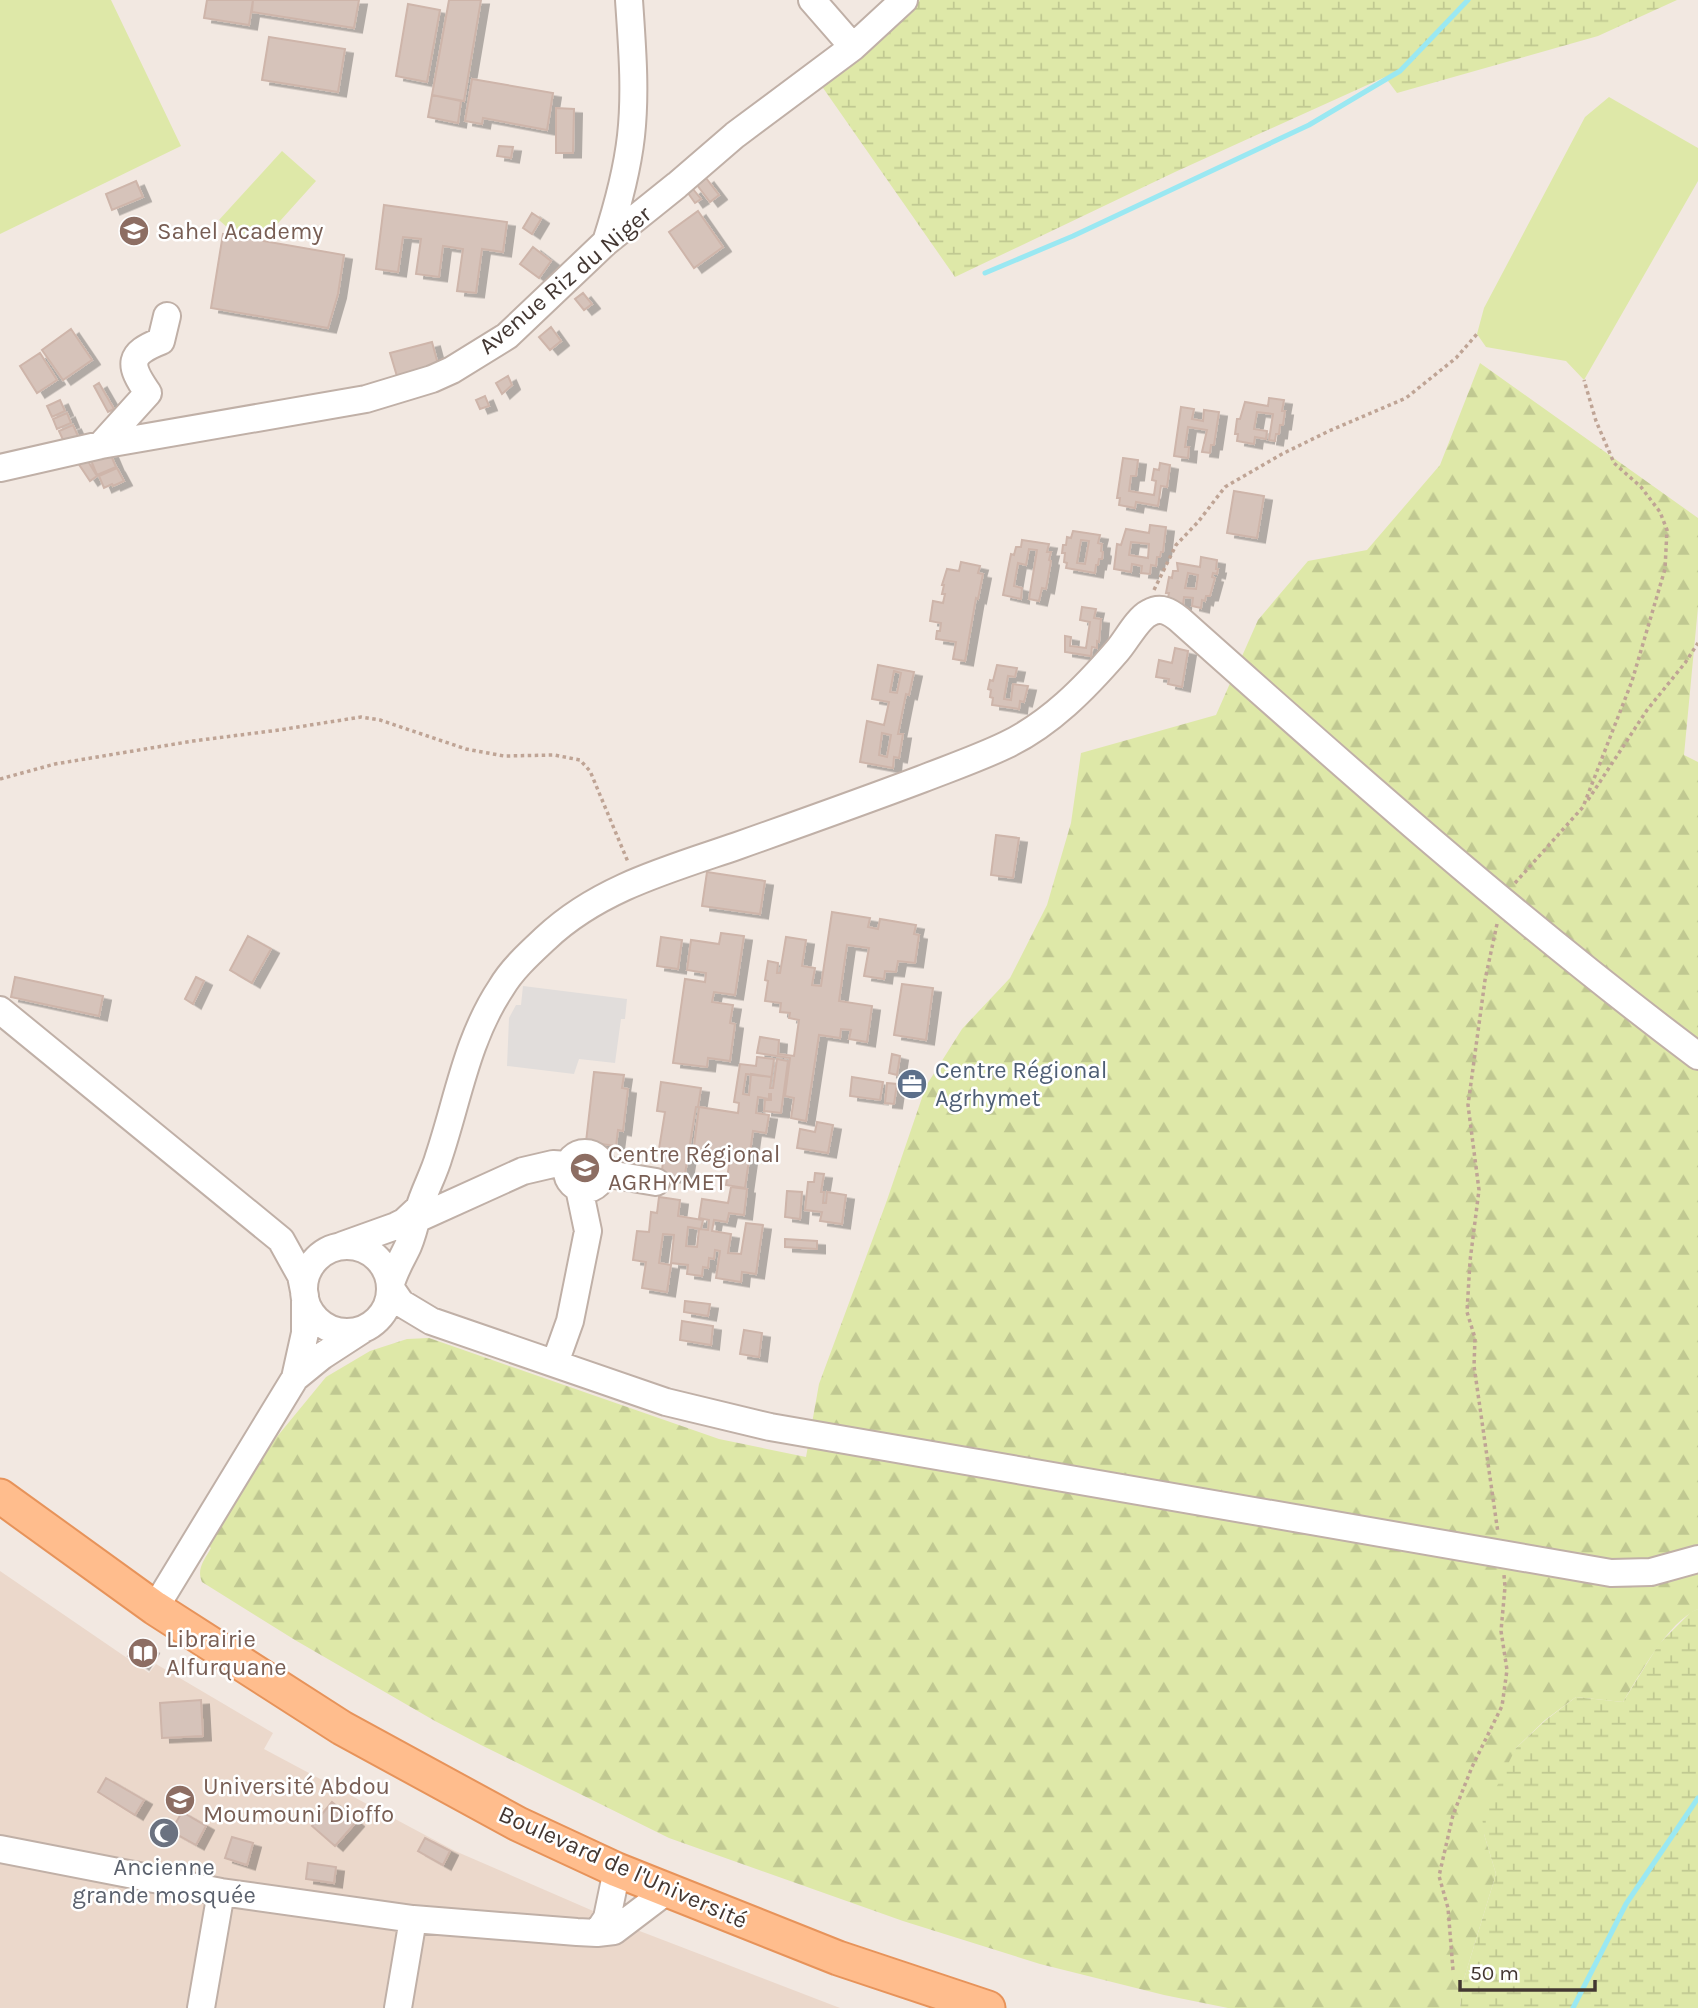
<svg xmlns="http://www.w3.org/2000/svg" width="1698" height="2008" viewBox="0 0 1698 2008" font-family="Karla,sans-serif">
<defs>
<pattern id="forest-firs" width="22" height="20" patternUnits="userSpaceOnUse" patternTransform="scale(1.75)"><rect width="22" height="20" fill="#dee8a8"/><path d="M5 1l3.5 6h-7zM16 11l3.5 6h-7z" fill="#c0c891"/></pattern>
<pattern id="wetland-marsh" width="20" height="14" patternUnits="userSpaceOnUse" patternTransform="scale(1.75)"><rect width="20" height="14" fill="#dee8a8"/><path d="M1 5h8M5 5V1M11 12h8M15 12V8" fill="none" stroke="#c0c891"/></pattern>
<filter id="shadow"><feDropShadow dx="8" dy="4.5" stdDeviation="0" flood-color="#0004"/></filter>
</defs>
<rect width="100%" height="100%" fill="#f2e8e1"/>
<path fill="#ebd8cb" d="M0 1571 149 1673 156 1664 273 1733 264 1749 455 1851 637 1930 840 2008H0Z"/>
<path fill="url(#forest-firs)" d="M1480 363 1698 518V607L1684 755 1698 762V1609C1667 1623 1641 1673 1623 1702L1576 1697 1545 1720 1516 1748 1484 1834 1496 1874 1463 1982 1460 2008H1228L1164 1995 1040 1964 903 1921 669 1838 481 1745 435 1721 295 1640 202 1582C196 1569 205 1559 211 1548L204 1542 271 1444 326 1377 370 1351 407 1339 429 1338 719 1439 806 1457 819 1384 886 1203 926 1086 962 1029 1010 978 1047 905 1071 823 1081 753 1216 715 1258 620 1308 561 1367 550 1440 465Z"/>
<path fill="url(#wetland-marsh)" d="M920 0H1677L1598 36 1397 93 1385 77 1175 172 955 277 821 85Z
M1698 1609V2008H1460L1463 1982 1496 1874 1484 1834 1482 1816 1516 1748 1546 1720 1576 1697 1623 1702 1659 1644 1691 1612Z"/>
<path fill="#dee8a8" d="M0 0H111L181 146 0 234Z
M1609 97 1698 148V181L1584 380 1566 361 1486 347 1477 334 1484 308 1585 117Z
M282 151 316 181 262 241 238 237 219 220Z"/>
<path fill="#e1dddb" d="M523 986 627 999 625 1019H621L615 1063 579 1059 574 1074 507 1066 509 1018 516 1005H521Z"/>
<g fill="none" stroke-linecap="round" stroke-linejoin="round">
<path stroke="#9ae8f2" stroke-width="5" d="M985 273 1073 236 1309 125 1400 71 1468 0
M1573 2008 1626 1904 1698 1798"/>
</g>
<path fill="#d6c3ba" stroke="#ceb5aa" stroke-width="2" fill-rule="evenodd" filter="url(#shadow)" d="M207 0H253L249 25 204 18Z
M253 0H359L354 28 252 12Z
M449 0H481L464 101 432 95Z
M408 4 440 10 427 82 396 76Z
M269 37 345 49 338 92 262 80Z
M472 79 553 93 547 130 483 118 482 124 465 121Z
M432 95 461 101 458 123 428 117Z
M556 108 574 109 573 153H556Z
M499 146 513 147 511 158 497 156Z
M706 178 719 195 710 202 697 185Z
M136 181 143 197 112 210 106 194Z
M693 189 701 199 695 203 688 193Z
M384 205 507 222 503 252 482 249 476 293 457 291 463 249 443 246 439 277 416 274 421 239 403 237 398 272 376 269Z
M698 211 723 247 694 268 669 232Z
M532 213 541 219 532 234 523 228Z
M223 234 344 255 338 294 328 328 211 308Z
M533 247 551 261 539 278 520 264Z
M583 293 592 304 584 310 575 299Z
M551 327 561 341 550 350 539 337Z
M71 329 92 360 63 380 42 350Z
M432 342 440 372 399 383 390 353Z
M40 353 57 380 37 393 20 366Z
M508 376 512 385 502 394 496 383Z
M99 383 114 409 108 412 94 386Z
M485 396 489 406 480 409 476 400Z
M1269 398 1284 400 1282 411H1285L1283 425H1280L1279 434H1276L1275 441 1269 440 1273 414 1257 412 1254 429 1267 431 1266 439 1255 437 1254 444 1237 441 1238 434H1235L1237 419H1240L1245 402 1268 406Z
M60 400 65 411 52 417 47 406Z
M1181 407 1194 409 1192 419 1203 421 1204 410 1219 412 1214 445H1211L1210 453 1202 452 1207 430 1188 427 1185 447H1189L1188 458 1174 456Z
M67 413 71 423 57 429 53 419Z
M73 425 78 436 64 442 59 431Z
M110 453 116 467 97 475 90 458Z
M86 458 97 476 90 481 78 463Z
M1123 458 1138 460 1136 476H1131L1129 491 1154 495 1156 481 1152 480 1154 469 1159 470 1160 463 1170 465 1167 487 1161 486 1158 506 1136 502 1135 508 1119 505 1120 498H1117Z
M117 468 124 481 113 486 112 484 104 488 99 476Z
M1234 491 1264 496 1257 538 1227 533Z
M1150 525 1166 527 1163 552H1161L1160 557H1157L1156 566 1151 565 1150 574 1141 573 1142 566 1132 564 1131 572 1114 569 1117 544 1121 545 1126 529 1149 533ZM1131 542 1149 544 1148 558 1129 555Z
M1073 531 1100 535 1098 543 1102 544 1101 551 1103 552 1102 559H1099L1098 565H1096L1095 573 1066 568 1067 563 1064 562 1065 553H1062L1063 545H1066L1067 537 1071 538ZM1081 540 1089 541 1085 564 1077 563Z
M1022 540 1049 544 1047 552H1051L1049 560 1051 561 1046 589 1042 588 1039 601 1029 599 1037 550 1029 549 1026 565 1018 563 1014 586 1022 588 1021 599 1003 595 1011 554 1014 555 1016 547H1021Z
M1201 557 1217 560 1216 569H1218L1217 574 1213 573 1212 577 1215 578 1210 596H1206L1205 601 1202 600 1201 608 1192 606 1193 598 1184 597 1183 605 1167 602 1169 593H1166L1169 577 1172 578 1173 571H1178L1177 563 1200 567ZM1188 573 1198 575 1196 589 1185 588Z
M961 562 980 566 978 573 983 574 978 599 976 598 965 661 953 659 956 642 936 639 937 631H940L941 623 930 621 933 601 943 603 945 594H942L944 585H942L947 569 959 571Z
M1082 607 1096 609 1094 618 1101 619 1099 642 1097 641V648L1092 647 1091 656 1065 652V636L1071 637 1070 646 1086 648 1090 622 1080 620Z
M1175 648 1188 651 1182 687 1168 684 1169 679 1156 677 1159 660 1172 663Z
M878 665 914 672 909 695 906 694 898 734H903L899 758 894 757 893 768 860 762 867 721 884 725 889 702 872 699ZM894 671 901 673 897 693 890 692ZM882 733 891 735 887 757 879 755Z
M997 665 1017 668 1015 677 1008 676 1004 699 1011 700 1013 684 1028 686 1024 702 1020 701 1019 709 992 705 993 698 990 697 991 690 988 689 990 680 993 681Z
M996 835 1019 838 1013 878 991 875Z
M707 872 765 881 760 914 702 906Z
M832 912 870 918 868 927 878 929 880 919 916 925 914 934 919 935 915 963 898 961 896 972 885 971 884 979 864 976 869 948 847 945 839 1001 872 1006 867 1042 849 1039 851 1030 841 1029 840 1038 819 1035 806 1121 791 1118 794 1098 785 1096 790 1058 757 1053 760 1037 779 1040 778 1054 794 1056 799 1020 789 1018 790 1013 780 1012 781 1003 765 1001 768 981 765 980 768 961 778 963 777 973H780L786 937 806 940 802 966 815 968 812 985 821 986Z
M721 933 744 936 735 995 714 992 712 1002 733 1005 730 1023 735 1024 730 1061 708 1058 707 1067 673 1063 685 979 705 982 706 973 687 970 691 940 719 944Z
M248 936 271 949 252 983 230 970Z
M661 937 682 940 678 969 657 966Z
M15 977 103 996 99 1016 11 997Z
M196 977 204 981 193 1004 185 999Z
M902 984 933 988 926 1040 894 1035Z
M892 1054 900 1056 897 1075 889 1073Z
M757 1057 774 1059 770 1088H773L777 1059 788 1061 781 1113 764 1111 765 1100H771V1094H769V1099L758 1097 756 1113 769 1115 766 1133 753 1131 745 1188 726 1185 730 1159 693 1154 699 1107 738 1113 739 1103 734 1102 740 1064 756 1066ZM746 1074 771 1077 751 1074 749 1095 743 1094Z
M594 1072 624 1075 622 1088 628 1089 623 1131 618 1130 616 1146 586 1142Z
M852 1077 883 1082 880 1100 850 1096Z
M661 1082 701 1088 698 1107H696L684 1180 661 1176 665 1150 659 1149 665 1112 657 1111Z
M887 1083 897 1084 894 1104 885 1103Z
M817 1122 833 1125 828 1153 797 1148 800 1129 815 1132Z
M815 1173 824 1174 821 1192H824L823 1203H826L827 1192 846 1195 842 1224 820 1221 822 1212 805 1210 808 1182H814Z
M731 1187 747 1189 744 1215 729 1213 727 1222 714 1220 712 1231 731 1234 728 1253 741 1254 746 1223 763 1225 756 1274 742 1272 741 1282 716 1278 720 1251 715 1250 714 1259 709 1258 708 1268 703 1267 702 1276 687 1274 688 1265 671 1263 674 1235 663 1234 659 1263 671 1265 667 1292 642 1288 646 1262 633 1260 637 1231 649 1232 651 1212 657 1213 659 1197 680 1200 678 1216 703 1220 701 1229 688 1227 686 1246 697 1247 699 1229 708 1230 709 1220 699 1218 702 1199 728 1203Z
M787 1191 802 1192 800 1219 785 1217Z
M785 1239 817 1241V1249L785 1247Z
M685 1301 710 1304 708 1316 684 1312Z
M682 1321 713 1326 711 1345 680 1340Z
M744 1330 762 1333 759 1357 740 1354Z
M138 1641 151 1649 141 1665 128 1656Z
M201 1700 203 1736 162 1738 160 1703Z
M106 1778 144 1800 135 1815 98 1792Z
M332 1802 356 1822 335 1846 312 1826Z
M182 1812 206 1826 196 1845 171 1831Z
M232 1837 253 1843 247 1865 225 1858Z
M425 1838 450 1851 443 1865 418 1851Z
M308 1863 336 1867 334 1883 306 1879Z"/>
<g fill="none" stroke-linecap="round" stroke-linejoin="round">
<g stroke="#c0b0a7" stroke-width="30">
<path id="minor" d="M812 0 853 47
M606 242C617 208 627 172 631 136 636 91 632 45 629 0
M101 445 148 393C128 364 128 354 161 341L167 316
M0 468 101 445 366 399 432 379 452 370 507 336 606 242 677 185 735 135 853 47 904 0
M0 1010 281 1240 301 1276 305 1296V1333L295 1378 155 1608
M1698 1056C1518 921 1347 769 1179 619 1170 612 1161 606 1149 613 1137 619 1126 641 1117 651 1085 688 1050 724 1006 745 979 758 950 768 922 779 861 802 799 824 737 846 670 869 599 888 546 938 530 953 512 969 501 988 467 1039 458 1099 439 1156 434 1174 424 1191 419 1209 416 1221 413 1234 408 1246 401 1261 394 1271 390 1287L401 1303 431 1321 666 1402 770 1427 1611 1573 1651 1572 1698 1559
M567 1171a18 18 0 1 1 36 0a18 18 0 1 1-36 0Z
M603 1173 656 1182
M417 1219 523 1171 553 1164 568 1165
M343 1245 396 1226 404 1222 419 1208
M304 1289a43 43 0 1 1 86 0a43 43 0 1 1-86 0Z
M555 1363 570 1321 588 1231 579 1188
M295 1378 322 1356 362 1330
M0 1849 221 1892 413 1919 577 1932 597 1933 614 1931 668 1890
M597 1933 607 1918 617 1870
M201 2008 221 1892
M398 2008 413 1919"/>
</g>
<g stroke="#e7935a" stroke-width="37">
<path id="major" d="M0 1496 155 1608 342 1728 518 1824 617 1870 838 1958 988 2008"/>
</g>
<path stroke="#bfa495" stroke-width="3.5" stroke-dasharray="3.5 3.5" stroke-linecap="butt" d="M1154 590 1176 545 1198 522 1225 487 1282 454 1329 431 1406 398 1456 358 1477 334
M0 779 55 764 193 741 279 730 361 717 380 720 466 749 504 756 554 755 580 760 590 771 628 862
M1588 800 1647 710 1685 663 1698 643
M1515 883 1583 807 1632 681 1665 569 1667 530 1660 512 1641 487 1614 463 1596 421 1584 380
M1497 924 1485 980 1468 1105 1479 1190 1470 1261 1467 1312 1475 1338 1474 1366 1498 1533
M1453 1970 1448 1908 1439 1876 1453 1815 1472 1767 1502 1706 1507 1670 1501 1631 1505 1587 1504 1575"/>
<use href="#minor" stroke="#fff" stroke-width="26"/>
<use href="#major" stroke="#ffbd8d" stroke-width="33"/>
</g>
<defs>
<g id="school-disc" transform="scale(1.575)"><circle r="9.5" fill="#8d6e63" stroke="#fff"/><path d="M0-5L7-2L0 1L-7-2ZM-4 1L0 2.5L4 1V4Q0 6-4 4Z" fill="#fff"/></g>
<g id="office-disc" transform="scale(1.575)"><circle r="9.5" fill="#5c6f8a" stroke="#fff"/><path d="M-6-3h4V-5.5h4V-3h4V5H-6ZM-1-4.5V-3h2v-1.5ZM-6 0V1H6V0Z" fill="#fff"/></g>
<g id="university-disc" transform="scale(1.575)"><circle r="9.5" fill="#8d6e63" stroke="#fff"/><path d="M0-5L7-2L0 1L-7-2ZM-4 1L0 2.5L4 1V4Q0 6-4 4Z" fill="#fff"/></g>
<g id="library-disc" transform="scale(1.575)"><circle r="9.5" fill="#8d6e63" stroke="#fff"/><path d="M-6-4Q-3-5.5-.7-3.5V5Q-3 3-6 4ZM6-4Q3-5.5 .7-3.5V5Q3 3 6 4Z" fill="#fff"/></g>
<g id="mosque-disc" transform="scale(1.575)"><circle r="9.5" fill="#6b7280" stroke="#fff"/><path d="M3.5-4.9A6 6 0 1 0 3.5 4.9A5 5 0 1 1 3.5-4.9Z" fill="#fff"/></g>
</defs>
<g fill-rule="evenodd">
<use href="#school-disc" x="134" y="231"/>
<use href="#office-disc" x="912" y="1084"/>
<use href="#university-disc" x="585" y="1168"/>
<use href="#library-disc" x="143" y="1653"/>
<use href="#university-disc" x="180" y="1800"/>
<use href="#mosque-disc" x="164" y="1833"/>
</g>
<g text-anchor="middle" stroke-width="5" stroke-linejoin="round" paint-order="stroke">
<g font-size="24" fill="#785e54" stroke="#fff" text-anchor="start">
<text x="157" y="239">Sahel Academy</text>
<text x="608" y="1162">Centre Régional<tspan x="608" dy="28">AGRHYMET</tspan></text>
<text x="166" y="1647">Librairie<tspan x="166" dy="28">Alfurquane</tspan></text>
<text x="203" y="1794">Université Abdou<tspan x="203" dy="28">Moumouni Dioffo</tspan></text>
</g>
<g font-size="24" fill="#433732" stroke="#fff">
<text transform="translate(565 280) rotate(-40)" y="8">Avenue Riz du Niger</text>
<text transform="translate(623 1867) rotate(24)" y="8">Boulevard de l'Université</text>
</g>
<g font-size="24" fill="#4e5e75" stroke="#fff" text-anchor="start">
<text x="935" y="1078">Centre Régional<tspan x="935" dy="28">Agrhymet</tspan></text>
</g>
<g font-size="24" fill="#5b616d" stroke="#fff">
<text x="164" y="1875">Ancienne<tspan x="164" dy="28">grande mosquée</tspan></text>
</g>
</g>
<path d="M1460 1980v10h135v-10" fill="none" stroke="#433732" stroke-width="3.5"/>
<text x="1470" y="1980" font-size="21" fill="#433732" stroke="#ffffff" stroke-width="5" paint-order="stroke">50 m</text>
</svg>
